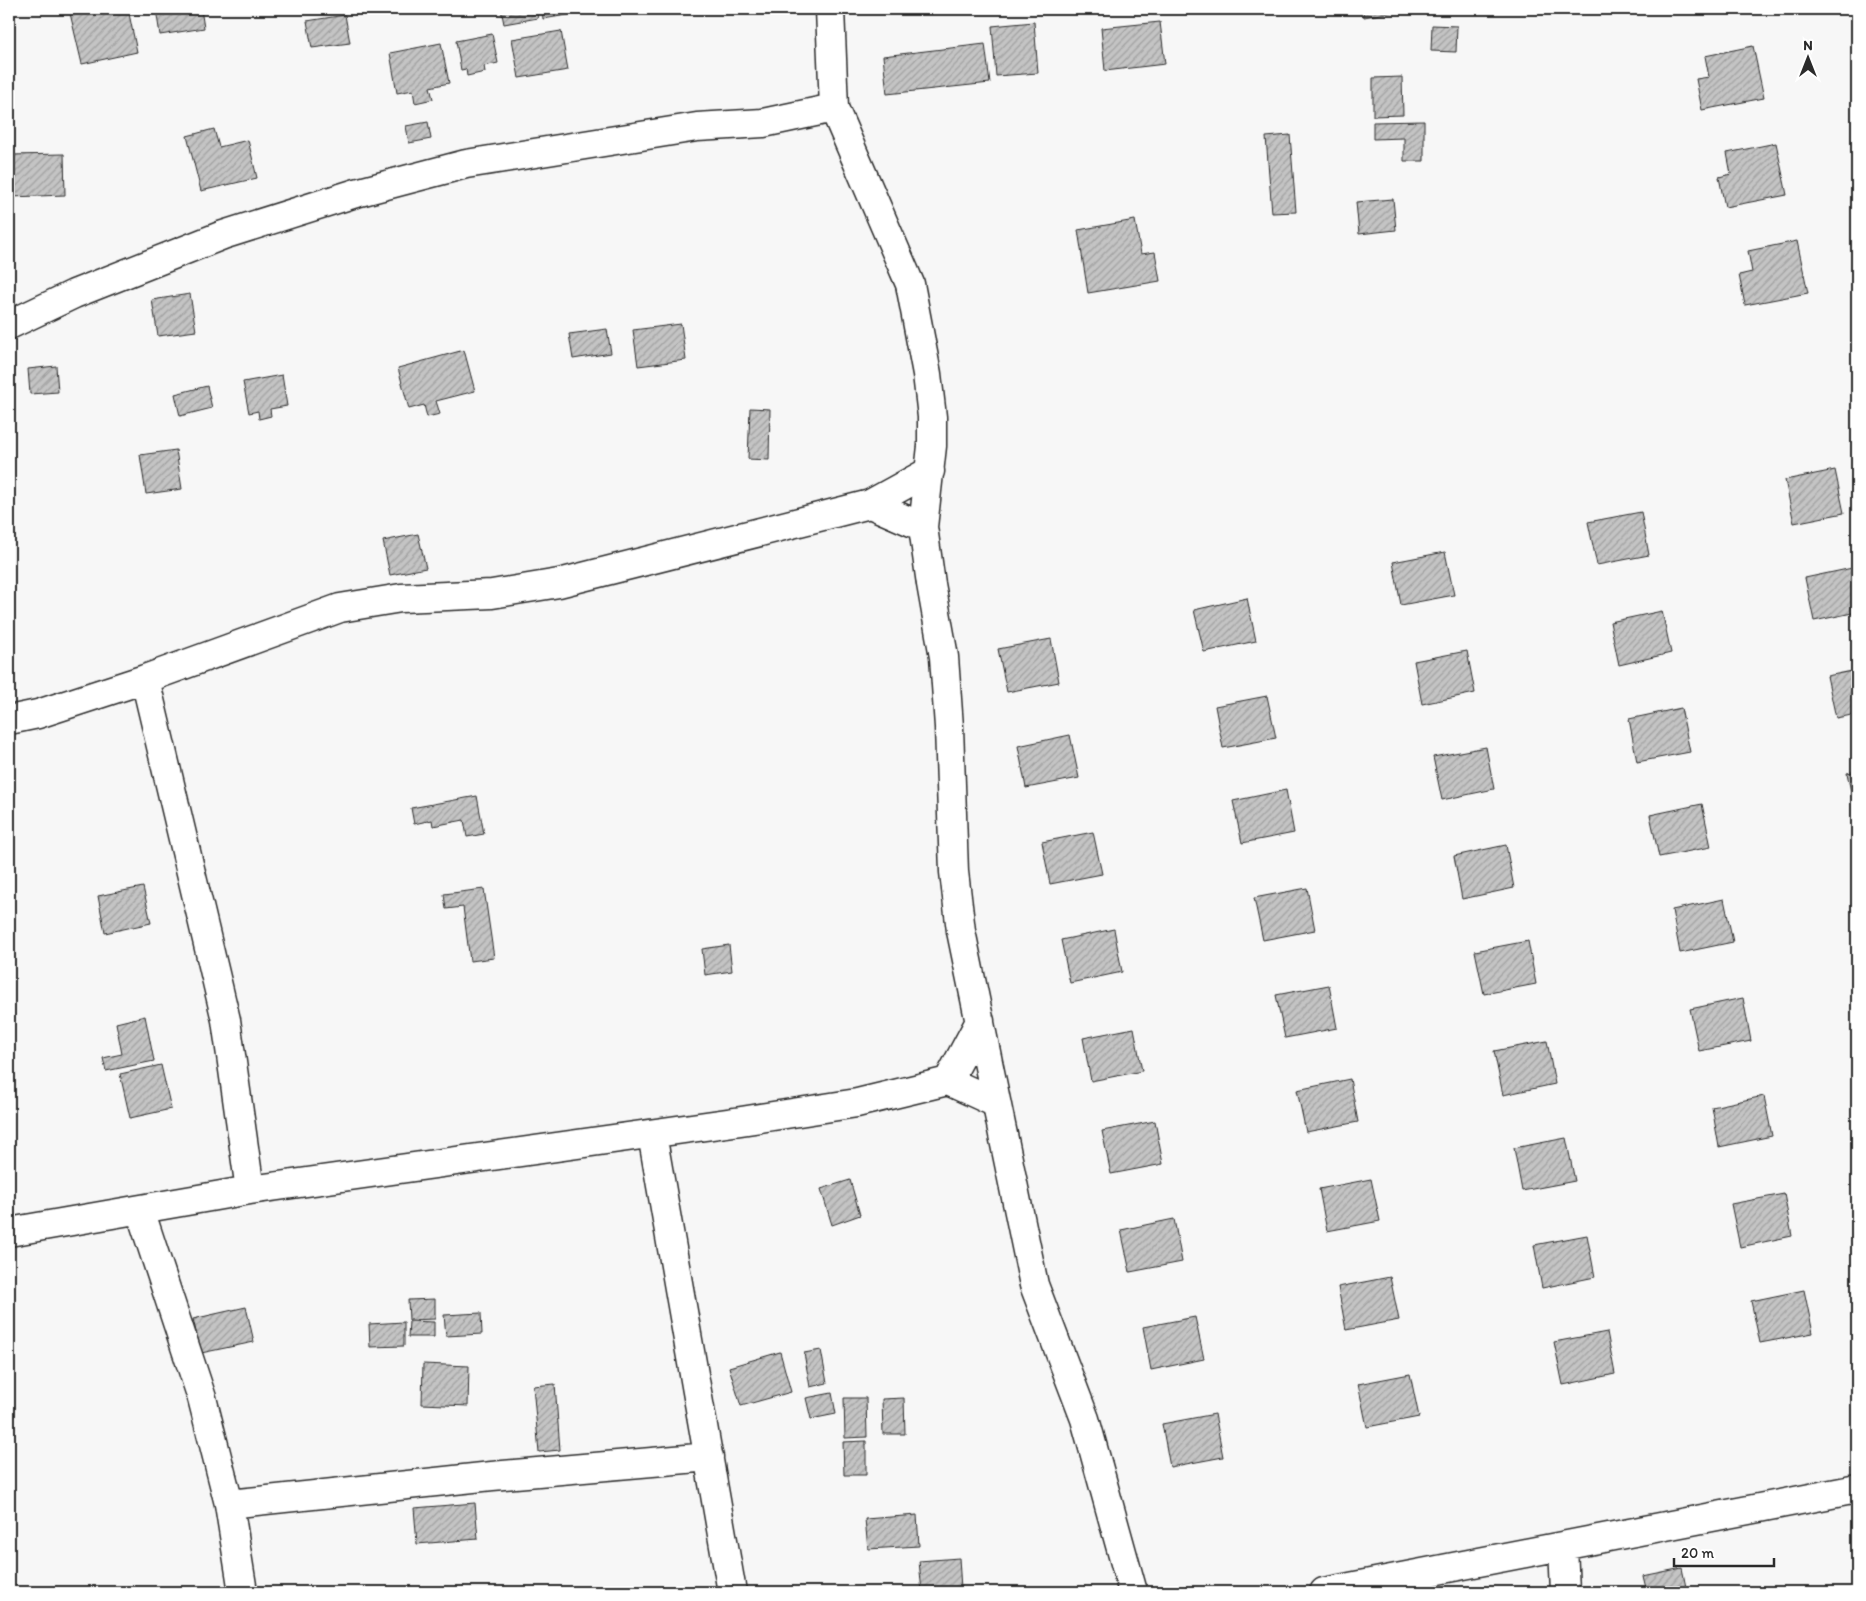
<svg xmlns="http://www.w3.org/2000/svg" width="1866" height="1601" viewBox="0 0 1866 1601" font-family="Itim,sans-serif">
<defs>
<pattern id="building-hatch" width="6" height="6" patternUnits="userSpaceOnUse" patternTransform="scale(1.25)"><rect width="6" height="6" fill="#c4c4c4"/><path d="M-1 1l2-2M0 6l6-6M5 7l2-2" fill="none" stroke="#9f9f9f"/></pattern>
</defs>
<rect width="100%" height="100%" fill="#f7f7f7"/>
<filter id="ink" filterUnits="userSpaceOnUse"><feTurbulence type="fractalNoise" baseFrequency=".02" numOctaves="2"/><feDisplacementMap in="SourceGraphic" scale="10" xChannelSelector="R" yChannelSelector="G"/><feConvolveMatrix kernelMatrix="1 2 1 2 8 2 1 2 1" color-interpolation-filters="sRGB"/></filter>
<g filter="url(#ink)">
<path fill="url(#building-hatch)" stroke="#2b2b2b" d="M 69,9 L 128,9 L 137,52 L 82,64 Z
M 156,9 L 201,9 L 204,28 L 160,35 Z
M 501,9 L 536,9 L 538,18 L 504,24 Z
M 542,9 L 578,9 L 579,13 L 543,19 Z
M 1362,9 L 1409,9 L 1364,17 Z
M 345,15 L 350,43 L 312,48 L 307,21 Z
M 1034,22 L 1038,73 L 996,76 L 992,26 Z
M 1160,22 L 1165,64 L 1105,71 L 1101,28 Z
M 1432,25 L 1457,26 L 1456,52 L 1431,51 Z
M 561,31 L 568,70 L 519,78 L 512,39 Z
M 492,34 L 498,63 L 484,66 L 485,72 L 467,76 L 466,69 L 461,70 L 456,41 Z
M 441,43 L 449,83 L 430,87 L 433,99 L 415,103 L 413,90 L 397,93 L 390,53 Z
M 985,44 L 990,83 L 887,94 L 883,56 Z
M 1753,46 L 1764,98 L 1702,110 L 1696,79 L 1709,77 L 1705,56 Z
M 1402,77 L 1403,115 L 1373,116 L 1373,78 Z
M 1424,121 L 1424,161 L 1404,161 L 1404,138 L 1373,139 L 1373,122 Z
M 428,122 L 431,139 L 409,143 L 406,126 Z
M 214,129 L 219,147 L 248,140 L 257,178 L 201,191 L 187,136 Z
M 1290,135 L 1296,212 L 1272,213 L 1266,137 Z
M 1776,143 L 1787,195 L 1725,207 L 1719,177 L 1731,174 L 1727,153 Z
M 64,154 L 65,195 L 11,197 L 10,155 Z
M 1393,199 L 1396,230 L 1359,234 L 1356,202 Z
M 1135,220 L 1141,254 L 1155,252 L 1160,281 L 1088,293 L 1078,230 Z
M 1797,241 L 1808,293 L 1745,305 L 1739,275 L 1752,272 L 1748,251 Z
M 190,294 L 196,331 L 158,336 L 152,300 Z
M 681,324 L 686,360 L 638,366 L 633,330 Z
M 607,329 L 611,353 L 573,359 L 569,334 Z
M 464,350 L 475,391 L 436,401 L 440,414 L 427,417 L 424,405 L 409,409 L 398,368 Z
M 56,366 L 58,392 L 30,394 L 28,369 Z
M 282,375 L 287,406 L 270,409 L 271,416 L 259,419 L 258,411 L 249,413 L 243,382 Z
M 207,386 L 212,408 L 180,416 L 175,394 Z
M 750,408 L 770,409 L 769,460 L 748,459 Z
M 176,450 L 182,489 L 146,494 L 140,455 Z
M 1835,470 L 1844,513 L 1794,523 L 1785,480 Z
M 1641,512 L 1649,555 L 1597,565 L 1588,522 Z
M 418,534 L 426,568 L 390,575 L 383,541 Z
M 1445,552 L 1454,595 L 1401,605 L 1393,562 Z
M 1857,567 L 1857,612 L 1814,621 L 1805,578 Z
M 1247,598 L 1256,641 L 1204,652 L 1194,610 Z
M 1662,611 L 1671,653 L 1619,665 L 1610,622 Z
M 1051,639 L 1059,682 L 1007,692 L 998,649 Z
M 1467,651 L 1475,693 L 1422,704 L 1414,661 Z
M 1857,670 L 1857,714 L 1836,718 L 1827,676 Z
M 1267,696 L 1276,738 L 1223,748 L 1215,706 Z
M 1681,708 L 1690,752 L 1637,762 L 1629,719 Z
M 1070,735 L 1079,778 L 1026,788 L 1018,746 Z
M 1486,747 L 1494,789 L 1442,800 L 1433,757 Z
M 1857,771 L 1857,815 L 1856,815 L 1847,773 Z
M 1286,790 L 1294,833 L 1242,843 L 1233,801 Z
M 477,796 L 484,834 L 467,837 L 464,820 L 433,826 L 432,820 L 414,824 L 411,808 Z
M 1702,804 L 1711,847 L 1659,857 L 1650,815 Z
M 1093,832 L 1102,874 L 1050,884 L 1042,842 Z
M 1506,845 L 1514,888 L 1462,899 L 1454,856 Z
M 143,887 L 151,923 L 105,933 L 98,896 Z
M 1307,888 L 1315,930 L 1263,940 L 1254,898 Z
M 484,889 L 494,958 L 470,961 L 463,907 L 446,909 L 444,894 Z
M 1724,899 L 1733,942 L 1680,953 L 1672,910 Z
M 1114,929 L 1122,972 L 1070,983 L 1061,940 Z
M 1528,941 L 1536,984 L 1484,994 L 1475,951 Z
M 729,945 L 732,971 L 705,975 L 702,949 Z
M 1329,985 L 1337,1028 L 1285,1038 L 1276,995 Z
M 1743,998 L 1751,1041 L 1699,1051 L 1690,1009 Z
M 145,1016 L 154,1061 L 106,1071 L 103,1058 L 122,1054 L 116,1023 Z
M 1134,1028 L 1142,1071 L 1091,1081 L 1083,1038 Z
M 1547,1041 L 1555,1084 L 1503,1095 L 1494,1051 Z
M 161,1065 L 171,1109 L 130,1118 L 120,1074 Z
M 1350,1079 L 1358,1122 L 1306,1132 L 1297,1090 Z
M 1764,1096 L 1772,1136 L 1719,1147 L 1712,1107 Z
M 1155,1121 L 1163,1164 L 1111,1174 L 1102,1131 Z
M 1566,1138 L 1575,1181 L 1522,1191 L 1514,1148 Z
M 1371,1179 L 1380,1221 L 1327,1231 L 1319,1189 Z
M 850,1180 L 860,1215 L 832,1225 L 821,1189 Z
M 1784,1194 L 1792,1236 L 1740,1247 L 1731,1204 Z
M 1174,1219 L 1182,1262 L 1130,1272 L 1121,1230 Z
M 1587,1235 L 1595,1277 L 1542,1288 L 1534,1245 Z
M 1390,1277 L 1399,1320 L 1346,1330 L 1338,1287 Z
M 1804,1290 L 1813,1333 L 1760,1343 L 1751,1301 Z
M 435,1299 L 435,1319 L 409,1320 L 408,1300 Z
M 246,1307 L 254,1342 L 201,1353 L 193,1319 Z
M 481,1313 L 482,1334 L 446,1336 L 444,1315 Z
M 1195,1317 L 1204,1359 L 1151,1370 L 1143,1327 Z
M 409,1321 L 434,1322 L 434,1337 L 408,1337 Z
M 404,1322 L 404,1346 L 370,1347 L 369,1324 Z
M 1607,1332 L 1615,1374 L 1563,1385 L 1554,1342 Z
M 821,1350 L 827,1383 L 810,1387 L 804,1353 Z
M 780,1352 L 791,1392 L 741,1406 L 729,1367 Z
M 423,1364 L 469,1366 L 468,1406 L 422,1404 Z
M 1410,1374 L 1419,1417 L 1367,1427 L 1358,1384 Z
M 555,1384 L 560,1450 L 539,1452 L 533,1386 Z
M 832,1393 L 836,1414 L 811,1419 L 806,1398 Z
M 844,1398 L 866,1398 L 867,1437 L 845,1438 Z
M 904,1398 L 905,1434 L 883,1434 L 882,1399 Z
M 1215,1414 L 1223,1457 L 1170,1467 L 1162,1424 Z
M 866,1441 L 866,1475 L 844,1475 L 843,1442 Z
M 475,1503 L 478,1539 L 417,1544 L 414,1508 Z
M 917,1515 L 919,1546 L 868,1549 L 865,1519 Z
M 959,1558 L 961,1589 L 922,1592 L 919,1561 Z
M 1682,1568 L 1687,1592 L 1647,1592 L 1643,1576 Z"/>
<g fill="none" stroke-linecap="round" stroke-linejoin="round">
<g stroke="#2b2b2b" stroke-width="31">
<path id="minor" d="M 830,9 L 834,108 L 910,284 L 927,374 L 932,417 L 932,446 L 923,527 L 931,584 L 944,657 L 949,727 L 954,872 L 961,931 L 1034,1285 L 1085,1419 L 1133,1592
M 9,325 L 74,294 L 223,235 L 356,193 L 466,164 L 697,127 L 763,123 L 834,108
M 870,504 L 923,527
M 145,679 L 226,1020 L 250,1190
M 9,720 L 38,714 L 145,679 L 340,608 L 401,598 L 492,594 L 559,583 L 870,504 L 930,471
M 948,1081 L 980,1021
M 652,1134 L 732,1592
M 140,1210 L 202,1398 L 229,1504 L 243,1592
M 9,1232 L 250,1190 L 741,1121 L 857,1103 L 948,1081 L 996,1103
M 229,1504 L 492,1476 L 709,1457
M 1563,1546 L 1565,1592
M 1324,1592 L 1857,1489"/>
</g>
<use href="#minor" stroke="#fff" stroke-width="28"/>
</g>
</g>
<rect width="1866" height="1601" fill="none" stroke="#fff" stroke-width="30"/>
<rect x="15" y="15" width="1836" height="1571" fill="none" stroke="#2b2b2b" stroke-width="2" filter="url(#ink)"/>
<g transform="translate(1808 58)" stroke="#ffffff" stroke-width="4" paint-order="stroke">
<path d="M0-4L9 19L0 12L-9 19Z" fill="#2b2b2b"/>
<text y="-8" font-size="14" font-weight="bold" text-anchor="middle" fill="#2b2b2b">N</text>
</g>
<path d="M1674 1558v8h100v-8" fill="none" stroke="#2b2b2b" stroke-width="2.5"/>
<text x="1681" y="1558" font-size="15" fill="#2b2b2b" stroke="#ffffff" stroke-width="4" paint-order="stroke">20 m</text>
</svg>
